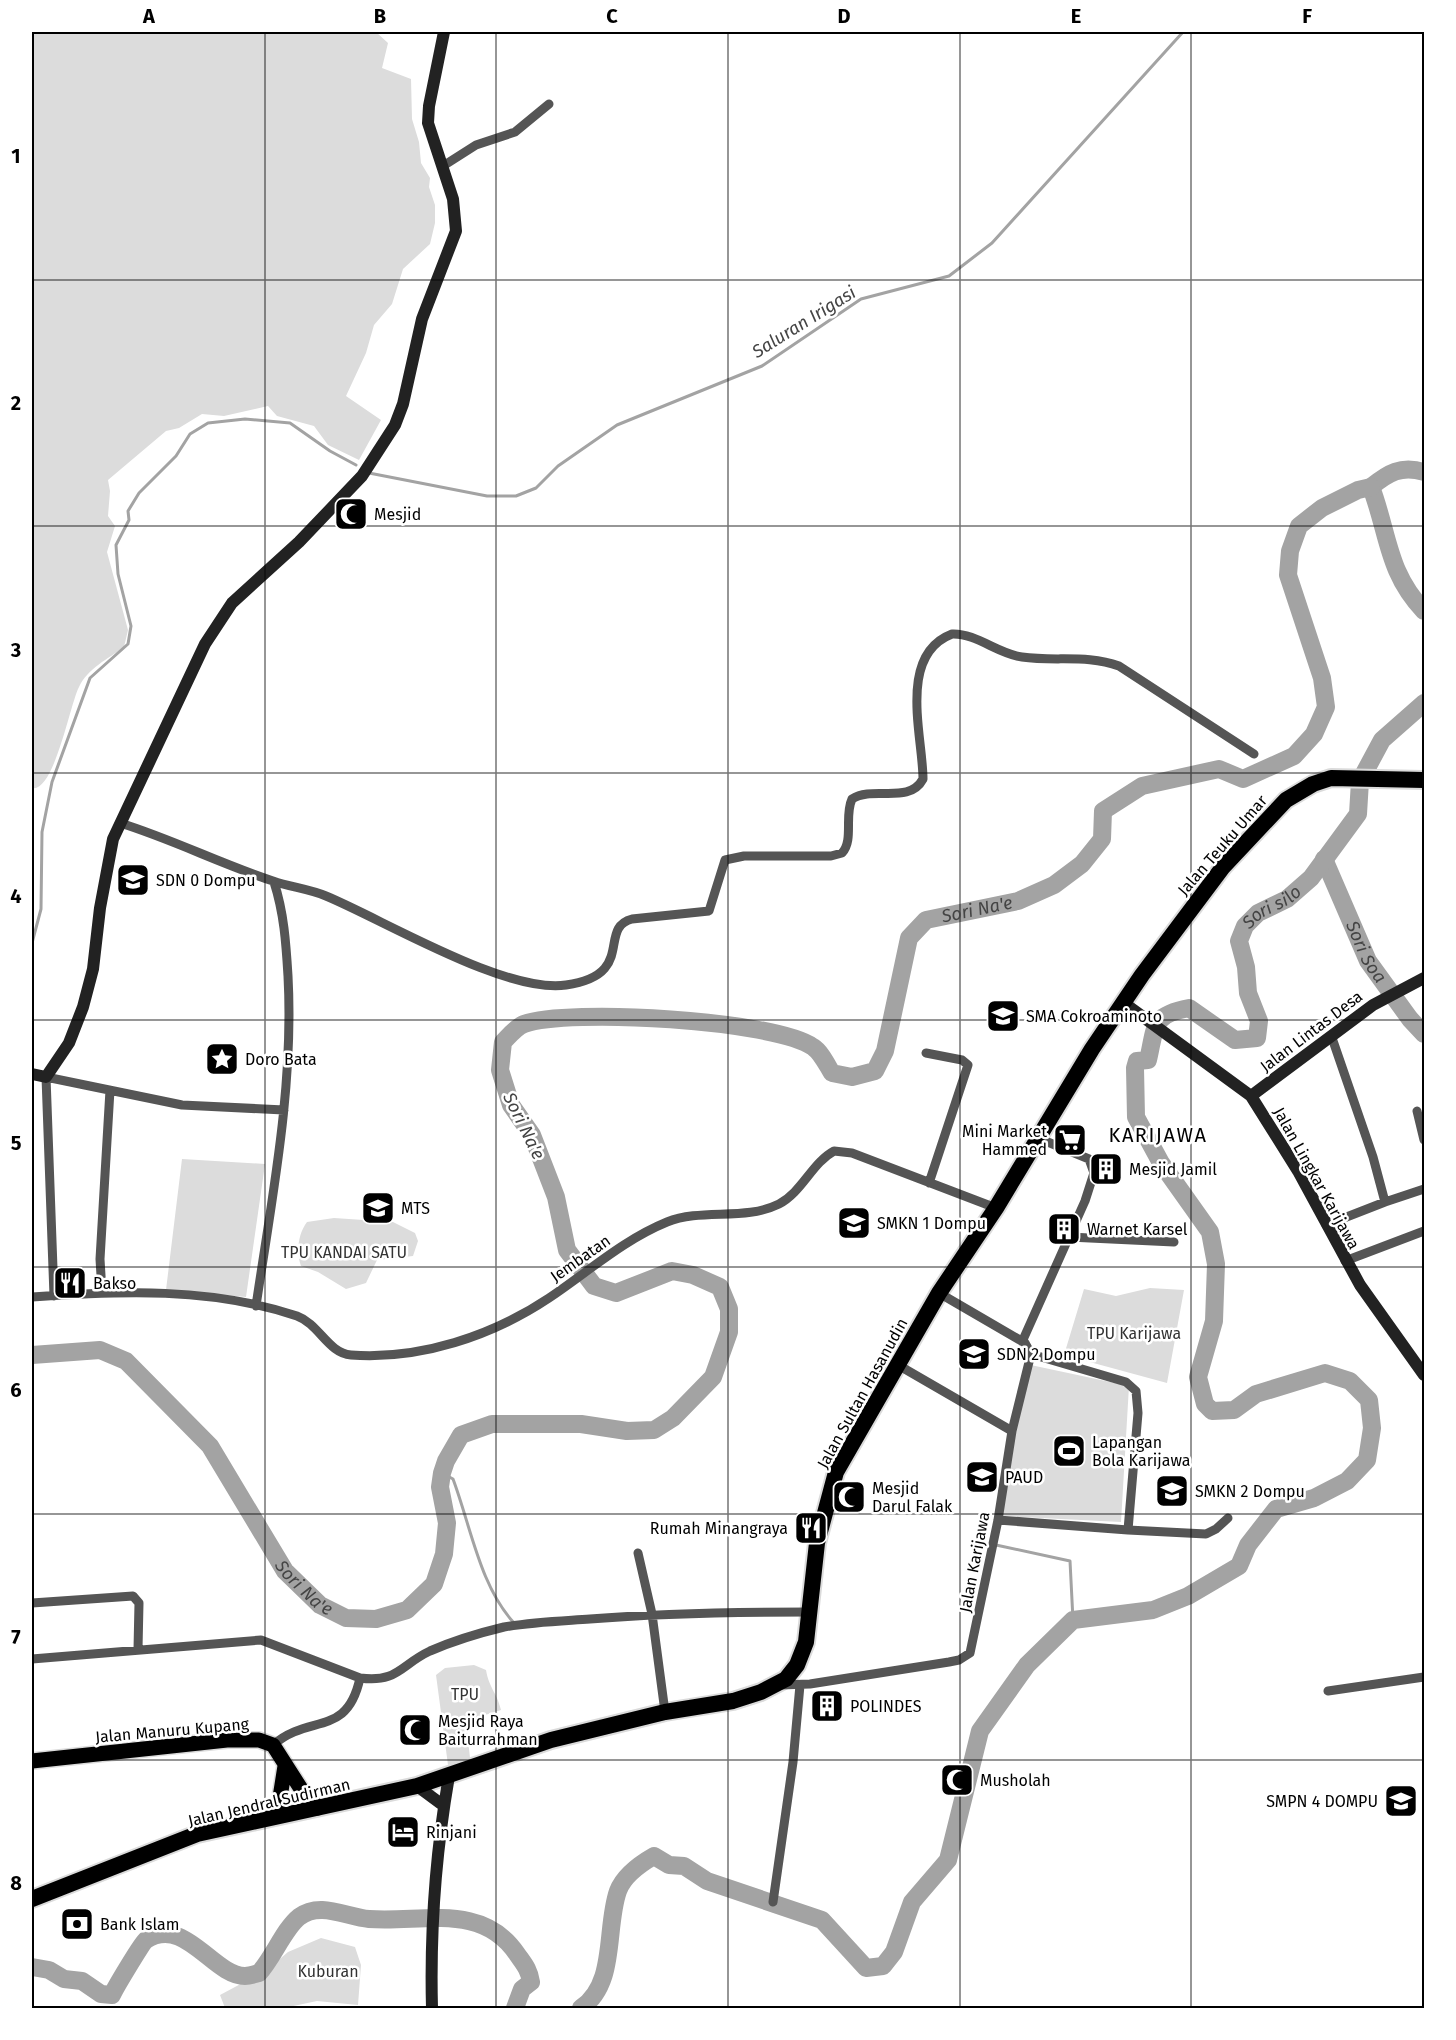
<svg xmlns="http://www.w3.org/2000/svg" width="1456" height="2040" viewBox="0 0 1456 2040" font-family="'Fira Sans',sans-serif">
<rect width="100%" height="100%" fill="#fff"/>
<path fill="#dcdcdc" d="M 32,32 L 376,32 L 388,43 L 382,68 L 411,79 L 412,119 L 419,142 L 421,163 L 430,178 L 429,187 L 435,205 L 435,223 L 430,244 L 403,269 L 392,304 L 374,325 L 366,353 L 346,396 L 381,420 L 359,460 L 328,445 L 314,426 L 277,416 L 268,406 L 224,416 L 202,414 L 179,428 L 166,431 L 108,480 L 110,491 L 108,516 L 115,526 L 107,552 L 128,630 L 124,647 C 108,659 88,668 79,687 C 70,704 54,793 32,788 Z
M 182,1159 L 265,1164 L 246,1297 L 166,1290 Z
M 334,1218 L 393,1222 L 415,1233 L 418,1241 L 413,1256 L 377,1260 L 366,1283 L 346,1289 L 318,1272 L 301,1266 C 296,1252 298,1234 307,1222 Z
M 1150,1288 L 1184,1290 L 1167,1383 L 1064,1355 L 1084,1289 L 1116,1296 Z
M 1026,1364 L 1129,1386 L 1121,1522 L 1001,1516 Z
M 474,1665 L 486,1670 C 489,1688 497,1693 501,1710 L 466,1721 L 470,1758 L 448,1765 L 436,1675 L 445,1668 Z
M 321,1938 L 355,1947 L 361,1965 L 358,2005 L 317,2001 L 284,2008 L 225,2008 L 220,1995 L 267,1970 L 288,1952 Z"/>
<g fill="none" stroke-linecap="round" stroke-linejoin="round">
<path stroke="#a3a3a3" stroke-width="3" d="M 369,473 L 487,496 L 516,496 L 536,488 L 558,466 L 617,425 L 762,366 L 861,299 L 949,276 L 992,243 L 1183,32
M 32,943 L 41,909 L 42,832 L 52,782 L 90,678 L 128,644 L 131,626 L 118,574 L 116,545 L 129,520 L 128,511 L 139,493 L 176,456 L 190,434 L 208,423 L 245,419 L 290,423 L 330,451 L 356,465
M 442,1473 L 453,1479 C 471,1527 480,1587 515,1624
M 996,1545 L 1070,1561 L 1073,1620"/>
<g stroke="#a3a3a3" stroke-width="18">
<path d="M 1424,472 C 1401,465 1388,473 1371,487 C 1389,535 1387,572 1424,611"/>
<path id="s1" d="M 1324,859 L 1368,961 L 1410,1019 L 1424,1034"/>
<path id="s2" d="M 32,1355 L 100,1350 L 126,1361 L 210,1446 L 285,1571 L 320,1605 L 346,1618 L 376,1619 L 407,1610 L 434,1584 L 444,1554 L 447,1523 L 440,1487 L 442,1473 L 446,1461 L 461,1435 L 492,1424 L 581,1424 L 627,1431 L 654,1430 L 673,1418 L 713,1377 L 729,1332 L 729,1309 L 720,1287 L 693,1275 L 672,1271 L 616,1293 L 594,1286 L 567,1250 L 556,1197 L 532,1135 L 511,1105 L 500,1070 L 503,1042 C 509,1036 516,1027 524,1024 C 568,1008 775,1020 813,1047 C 821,1052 827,1065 832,1073 L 852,1077 L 875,1071 L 885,1051 L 909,938 L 926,920 L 1018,901 L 1054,885 L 1082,864 L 1102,839 L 1103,811 L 1142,786 L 1219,769 L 1243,779 L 1294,756 L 1314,734 L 1326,707 L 1322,678 L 1288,575 L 1290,551 L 1299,526 L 1322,508 L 1358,490 L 1371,487"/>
<path d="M 32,1967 L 49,1970 L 64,1979 L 82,1981 L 101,1994 L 112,1995 C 115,1988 142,1943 146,1940 C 185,1915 213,1976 245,1976 C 250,1976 255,1974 259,1973 C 273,1958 284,1929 299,1917 C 320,1901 346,1917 369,1919 C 423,1923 482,1902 517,1954 C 524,1964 529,1969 531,1982 L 522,1989 L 515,2008"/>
<path id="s3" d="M 581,2008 C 617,1984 605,1928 618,1891 C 624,1875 640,1864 654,1856 L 669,1865 L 684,1866 L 707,1881 L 822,1920 L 866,1968 L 883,1966 L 894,1952 L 912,1902 L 948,1860 L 980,1731 L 1027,1665 L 1073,1620 L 1153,1610 L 1188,1596 L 1239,1566 L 1248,1545 L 1276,1509 L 1314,1498 L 1347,1481 L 1367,1460 L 1372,1428 L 1369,1400 L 1350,1381 L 1325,1373 L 1256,1394 L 1234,1410 L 1212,1411 L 1205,1404 L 1198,1377 L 1214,1321 L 1216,1264 L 1210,1232 L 1161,1163 L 1136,1117 L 1135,1068 L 1137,1061 L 1148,1060 C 1156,1026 1151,1015 1189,1008 L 1235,1040 L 1257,1038 L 1259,1021 L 1248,993 L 1246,967 L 1239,941 L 1245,926 L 1258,913 L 1287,899 L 1311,878 L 1358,814 L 1360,781 L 1382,740 L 1424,703"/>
</g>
<g stroke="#dbdbdb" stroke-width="18">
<path id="primary" d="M 32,1761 L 227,1740 L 259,1740 L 273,1745 L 303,1792 L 318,1808
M 277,1816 L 285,1766"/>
</g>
<g stroke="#dbdbdb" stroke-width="20">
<path id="highway" d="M 32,1899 L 197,1834 L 417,1786 L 551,1740 L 665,1712 L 733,1701 L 761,1692 L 786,1679 L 797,1665 L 806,1642 L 817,1543 L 836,1472 L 939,1293 L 996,1208 L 1092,1049 L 1142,975 L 1223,867 L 1286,800 L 1313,784 L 1331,778 L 1424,780"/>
</g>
<path stroke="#555" stroke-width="9" d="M 443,166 L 476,145 L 515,132 L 549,104
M 120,823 C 172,839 221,864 273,881 C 290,887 309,889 326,896 C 384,920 506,994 566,985 C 637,975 597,928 632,919 L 709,911 L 725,860 L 744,856 L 831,856 L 842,853 C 854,840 844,816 852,799 C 873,785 909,805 923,779 C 923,737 897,655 952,634 C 976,633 998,654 1022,657 C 1055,662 1087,654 1119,666 L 1254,754
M 926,1053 L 962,1060 L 968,1065 L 929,1183
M 1417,1111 L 1424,1140
M 1385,1202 L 1424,1189
M 1326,1225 L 1385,1202 L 1373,1157 L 1331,1035
M 1069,1237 L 1174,1242
M 1345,1261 L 1424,1231
M 102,1292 L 100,1259 L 110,1090
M 54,1296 L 46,1077 L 182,1105 L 284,1110
M 32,1297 C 120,1291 211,1287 297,1316 C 319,1324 328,1353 351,1355 C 420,1360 492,1336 549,1298 C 588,1272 623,1240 667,1222 C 702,1208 745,1221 779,1204 C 802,1192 812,1163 834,1151 L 852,1153 L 996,1208
M 256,1306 C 272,1197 294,1087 288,976 C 286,943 284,913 274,882
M 1022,1342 L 1085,1201 L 1094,1173 L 1089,1159 L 1038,1138
M 898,1365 L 1012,1431
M 998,1520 L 1128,1530 L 1138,1413 L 1136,1391 L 1126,1382 L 1031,1354
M 1128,1530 L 1206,1534 L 1216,1529 L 1228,1518
M 638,1553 L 652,1614 L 665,1712
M 32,1603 L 133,1596 L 139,1603 L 138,1649
M 32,1659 L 261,1640 L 360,1678 C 398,1683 400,1665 430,1651 C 453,1641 479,1633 504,1627 C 532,1622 562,1621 590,1619 C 664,1613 737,1612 810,1612
M 779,1685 L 810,1684 L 949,1662 L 959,1660 L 970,1653 L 998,1520 L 1012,1431 L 1031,1354 L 1025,1343 L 939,1293
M 1328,1691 L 1424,1677
M 273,1745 C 310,1713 347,1738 360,1678
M 773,1902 L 793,1762 L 800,1685"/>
<path stroke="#222" stroke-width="12" d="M 1124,1003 L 1251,1096 L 1298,1171 L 1360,1285 L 1424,1375
M 32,1074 L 46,1077 L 69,1043 L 83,1007 L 93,969 L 100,908 L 113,839 L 205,644 L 232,603 L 299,542 L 362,476 L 395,425 L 403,404 L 422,319 L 456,231 L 453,199 L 428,123 L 429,106 L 444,32
M 1251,1096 L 1373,1005 L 1424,978
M 417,1786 L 444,1806
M 432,2008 C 430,1932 436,1851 449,1776"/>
<use href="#primary" stroke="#000" stroke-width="15"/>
<use href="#highway" stroke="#000" stroke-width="16"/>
</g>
<path fill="none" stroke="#000" stroke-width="1.5" stroke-opacity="0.55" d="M 265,32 L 265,2008M 496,32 L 496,2008M 728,32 L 728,2008M 960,32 L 960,2008M 1191,32 L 1191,2008M 32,280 L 1424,280M 32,526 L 1424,526M 32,773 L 1424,773M 32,1020 L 1424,1020M 32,1267 L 1424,1267M 32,1514 L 1424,1514M 32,1760 L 1424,1760"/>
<defs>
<g id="mosque-square" transform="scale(1.725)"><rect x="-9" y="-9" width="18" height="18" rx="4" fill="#000" stroke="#fff"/><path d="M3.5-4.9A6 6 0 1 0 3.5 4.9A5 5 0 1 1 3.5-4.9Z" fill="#fff"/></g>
<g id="school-square" transform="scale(1.725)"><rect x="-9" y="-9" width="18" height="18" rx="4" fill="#000" stroke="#fff"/><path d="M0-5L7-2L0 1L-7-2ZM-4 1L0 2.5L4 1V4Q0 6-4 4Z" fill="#fff"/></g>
<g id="sight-square" transform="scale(1.725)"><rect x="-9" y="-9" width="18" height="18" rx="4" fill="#000" stroke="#fff"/><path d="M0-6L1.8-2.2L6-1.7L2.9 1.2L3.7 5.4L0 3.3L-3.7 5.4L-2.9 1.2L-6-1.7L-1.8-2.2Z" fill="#fff"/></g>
<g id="supermarket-square" transform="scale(1.725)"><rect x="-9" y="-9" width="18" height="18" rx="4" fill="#000" stroke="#fff"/><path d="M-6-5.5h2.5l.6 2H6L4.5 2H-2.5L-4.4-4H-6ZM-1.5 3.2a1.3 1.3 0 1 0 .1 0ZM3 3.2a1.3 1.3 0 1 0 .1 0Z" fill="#fff"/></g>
<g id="building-square" transform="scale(1.725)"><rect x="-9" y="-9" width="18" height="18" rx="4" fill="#000" stroke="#fff"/><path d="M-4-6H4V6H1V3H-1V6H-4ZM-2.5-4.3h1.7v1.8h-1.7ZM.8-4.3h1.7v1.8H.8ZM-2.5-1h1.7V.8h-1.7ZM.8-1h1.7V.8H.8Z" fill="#fff"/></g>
<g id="restaurant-square" transform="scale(1.725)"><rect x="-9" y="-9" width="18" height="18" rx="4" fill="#000" stroke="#fff"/><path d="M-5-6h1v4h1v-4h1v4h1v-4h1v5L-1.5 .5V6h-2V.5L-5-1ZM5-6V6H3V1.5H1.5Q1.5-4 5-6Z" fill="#fff"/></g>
<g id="stadium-square" transform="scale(1.725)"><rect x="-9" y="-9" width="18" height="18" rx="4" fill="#000" stroke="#fff"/><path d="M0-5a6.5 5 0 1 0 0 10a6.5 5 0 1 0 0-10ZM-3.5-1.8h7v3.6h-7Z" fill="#fff"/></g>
<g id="hotel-square" transform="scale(1.725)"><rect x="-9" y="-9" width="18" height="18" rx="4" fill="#000" stroke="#fff"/><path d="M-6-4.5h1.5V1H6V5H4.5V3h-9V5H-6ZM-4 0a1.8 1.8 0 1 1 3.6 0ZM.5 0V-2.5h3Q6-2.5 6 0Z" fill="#fff"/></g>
<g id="bank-square" transform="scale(1.725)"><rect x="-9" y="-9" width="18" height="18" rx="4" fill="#000" stroke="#fff"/><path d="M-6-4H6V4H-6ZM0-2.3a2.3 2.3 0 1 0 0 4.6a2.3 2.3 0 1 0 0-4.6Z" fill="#fff"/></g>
</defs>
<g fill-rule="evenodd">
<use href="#mosque-square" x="351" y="514"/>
<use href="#school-square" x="133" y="880"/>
<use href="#school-square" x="1003" y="1016"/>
<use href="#sight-square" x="222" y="1059"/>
<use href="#supermarket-square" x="1070" y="1140"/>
<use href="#building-square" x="1106" y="1169"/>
<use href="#school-square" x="378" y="1208"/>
<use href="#school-square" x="854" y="1223"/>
<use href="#building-square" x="1064" y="1229"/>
<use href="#restaurant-square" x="70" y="1283"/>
<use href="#school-square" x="974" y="1354"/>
<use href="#stadium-square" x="1069" y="1451"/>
<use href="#school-square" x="982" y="1477"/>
<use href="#school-square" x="1172" y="1491"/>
<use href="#mosque-square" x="849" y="1497"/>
<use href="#restaurant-square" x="811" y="1528"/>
<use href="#building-square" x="827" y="1706"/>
<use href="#mosque-square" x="415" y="1730"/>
<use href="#mosque-square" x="957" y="1780"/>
<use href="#school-square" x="1401" y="1801"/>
<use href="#hotel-square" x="403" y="1832"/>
<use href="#bank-square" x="77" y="1924"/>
</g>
<g text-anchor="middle" stroke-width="5" stroke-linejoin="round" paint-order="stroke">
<g font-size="16" fill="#000" stroke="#fff" text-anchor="start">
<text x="374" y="520">Mesjid</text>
<text x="156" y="886">SDN 0 Dompu</text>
<text x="1026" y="1022">SMA Cokroaminoto</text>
<text x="245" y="1065">Doro Bata</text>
<text x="1047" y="1137" text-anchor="end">Mini Market<tspan x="1047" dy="18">Hammed</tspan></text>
<text x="1129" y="1175">Mesjid Jamil</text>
<text x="401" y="1214">MTS</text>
<text x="877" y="1229">SMKN 1 Dompu</text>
<text x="1087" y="1235">Warnet Karsel</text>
<text x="93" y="1289">Bakso</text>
<text x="997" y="1360">SDN 2 Dompu</text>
<text x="1092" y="1448">Lapangan<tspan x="1092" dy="18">Bola Karijawa</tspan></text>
<text x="1005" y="1483">PAUD</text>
<text x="872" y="1494">Mesjid<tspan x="872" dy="18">Darul Falak</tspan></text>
<text x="1195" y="1497">SMKN 2 Dompu</text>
<text x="788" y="1534" text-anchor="end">Rumah Minangraya</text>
<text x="850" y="1712">POLINDES</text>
<text x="438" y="1727">Mesjid Raya<tspan x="438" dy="18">Baiturrahman</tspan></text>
<text x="980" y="1786">Musholah</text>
<text x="1378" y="1807" text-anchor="end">SMPN 4 DOMPU</text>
<text x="426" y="1838">Rinjani</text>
<text x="100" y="1930">Bank Islam</text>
</g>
<g font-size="16" fill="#000" stroke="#fff">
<text transform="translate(1222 845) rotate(-49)" y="6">Jalan Teuku Umar</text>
<text transform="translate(1311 1031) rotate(-37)" y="6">Jalan Lintas Desa</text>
<text transform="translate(1317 1178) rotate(61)" y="6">Jalan Lingkar Karijawa</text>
<text transform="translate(580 1258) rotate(-35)" y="6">Jembatan</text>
<text transform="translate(862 1393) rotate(-61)" y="6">Jalan Sultan Hasanudin</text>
<text transform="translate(974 1562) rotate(-79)" y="6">Jalan Karijawa</text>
<text transform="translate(172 1730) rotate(-5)" y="6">Jalan Manuru Kupang</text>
<text transform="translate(269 1802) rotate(-13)" y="6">Jalan Jendral Sudirman</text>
</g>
<g font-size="16" fill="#333" stroke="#fff">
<text x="344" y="1258">TPU KANDAI SATU</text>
<text x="1134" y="1339">TPU Karijawa</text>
<text x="465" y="1700">TPU</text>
<text x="328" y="1977">Kuburan</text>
</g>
<g font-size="18" font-style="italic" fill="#444" stroke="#fff">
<text transform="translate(804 322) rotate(-32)" y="6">Saluran Irigasi</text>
<text dy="6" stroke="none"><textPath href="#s3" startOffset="2124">Sori silo</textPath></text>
<text dy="6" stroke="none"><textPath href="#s2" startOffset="2079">Sori Na'e</textPath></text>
<text dy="6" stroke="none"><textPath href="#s1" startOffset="102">Sori Soa</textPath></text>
<text transform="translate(524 1126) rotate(64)" y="6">Sori Na'e</text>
<text dy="6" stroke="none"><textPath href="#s2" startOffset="387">Sori Na'e</textPath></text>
</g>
<g font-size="20" letter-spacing="1.5" fill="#000" stroke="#fff">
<text x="1158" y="1142">KARIJAWA</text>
</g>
</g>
<rect width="1456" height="2040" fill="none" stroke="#ffffff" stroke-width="66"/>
<rect x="33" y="33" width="1390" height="1974" fill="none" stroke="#000" stroke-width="2"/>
<g font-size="20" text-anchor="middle" font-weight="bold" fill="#000">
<text x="149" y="23">A</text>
<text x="380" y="23">B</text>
<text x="612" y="23">C</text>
<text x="844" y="23">D</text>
<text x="1076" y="23">E</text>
<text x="1307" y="23">F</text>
<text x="16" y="163">1</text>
<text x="16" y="410">2</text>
<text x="16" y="657">3</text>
<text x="16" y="903">4</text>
<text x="16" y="1150">5</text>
<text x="16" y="1397">6</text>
<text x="16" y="1644">7</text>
<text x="16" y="1890">8</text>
</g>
</svg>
